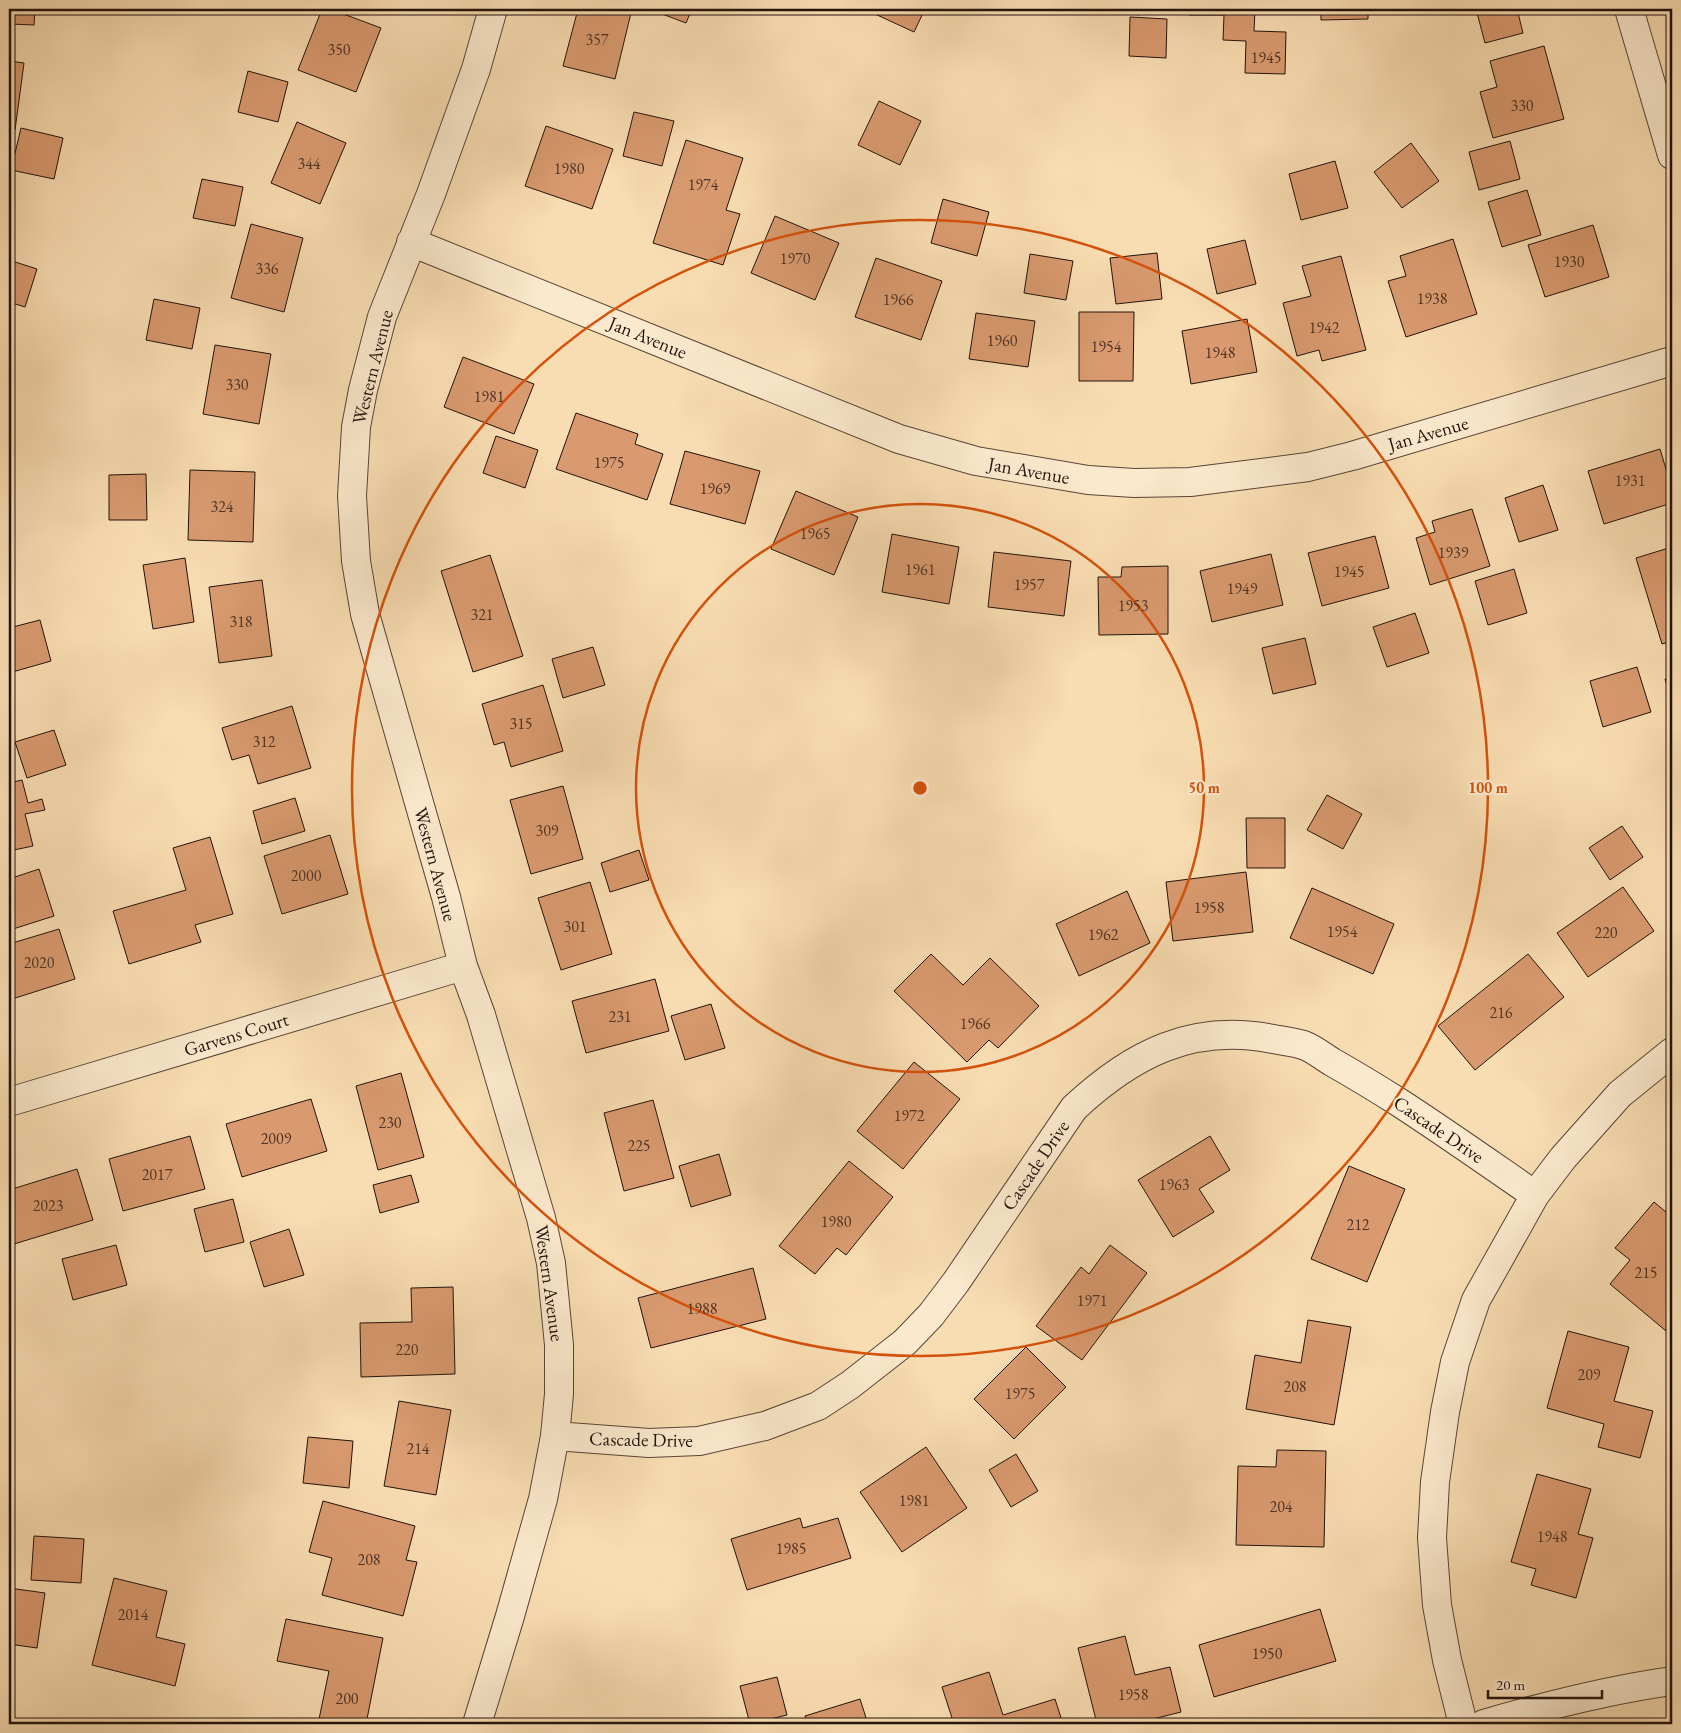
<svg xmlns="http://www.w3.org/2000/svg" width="1681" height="1733" viewBox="0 0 1681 1733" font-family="'EB Garamond',serif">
<rect width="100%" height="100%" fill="#f9ddb2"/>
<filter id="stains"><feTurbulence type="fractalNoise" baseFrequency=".004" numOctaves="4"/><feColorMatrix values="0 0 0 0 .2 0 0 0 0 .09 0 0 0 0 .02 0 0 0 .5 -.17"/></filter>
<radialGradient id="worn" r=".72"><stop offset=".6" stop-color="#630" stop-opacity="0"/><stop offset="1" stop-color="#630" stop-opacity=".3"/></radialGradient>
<path fill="#d99a6f" stroke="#22120c" d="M 9,9 L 35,9 L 34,25 L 9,24 Z
M 322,9 L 330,9 L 381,28 L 356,92 L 298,70 Z
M 578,9 L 615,9 L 631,13 L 615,79 L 563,66 Z
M 649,9 L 692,9 L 686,23 Z
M 878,9 L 925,9 L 914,32 L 875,14 Z
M 1110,9 L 1140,9 L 1139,15 Z
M 1190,9 L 1255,9 L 1254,31 L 1286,32 L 1285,74 L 1245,73 L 1246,41 L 1223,40 L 1224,15 L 1189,15 Z
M 1321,9 L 1368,9 L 1368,19 L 1321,20 Z
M 1476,9 L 1517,9 L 1523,33 L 1485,43 Z
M 1130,17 L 1167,19 L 1166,58 L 1129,56 Z
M 1544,46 L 1564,119 L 1493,138 L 1480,92 L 1497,87 L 1490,61 Z
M 9,61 L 24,63 L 15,130 L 9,129 Z
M 248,71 L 288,82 L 278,122 L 238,112 Z
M 879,101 L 921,121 L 900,165 L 858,145 Z
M 634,112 L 674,121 L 662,166 L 623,156 Z
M 297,122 L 346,143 L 320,204 L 271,183 Z
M 546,126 L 613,149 L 592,209 L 525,186 Z
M 21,128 L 63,138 L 54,179 L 11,170 Z
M 686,140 L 743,158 L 726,210 L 740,214 L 723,265 L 653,243 Z
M 1510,141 L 1520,179 L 1479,190 L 1469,152 Z
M 1411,143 L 1439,181 L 1402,208 L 1374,172 Z
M 1335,161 L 1348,208 L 1301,220 L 1289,174 Z
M 202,179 L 243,187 L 235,226 L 193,218 Z
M 1527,190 L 1541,235 L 1502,247 L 1488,202 Z
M 943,199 L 989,212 L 977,256 L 931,243 Z
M 775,216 L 839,243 L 815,300 L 751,273 Z
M 251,224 L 303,238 L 284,312 L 231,298 Z
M 1593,225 L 1609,277 L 1545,297 L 1528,245 Z
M 1453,239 L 1477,314 L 1406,337 L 1388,281 L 1406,276 L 1400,256 Z
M 1245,240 L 1256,284 L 1217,294 L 1207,249 Z
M 1157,253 L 1162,299 L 1116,304 L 1110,258 Z
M 1030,254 L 1073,261 L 1066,300 L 1024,293 Z
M 1341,256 L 1366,350 L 1322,361 L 1319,350 L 1297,356 L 1283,303 L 1311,296 L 1302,266 Z
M 876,258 L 942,281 L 921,340 L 855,317 Z
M 9,260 L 37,269 L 25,307 L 9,302 Z
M 154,299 L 200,308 L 192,349 L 146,340 Z
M 1079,312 L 1134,312 L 1133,381 L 1079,381 Z
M 976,313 L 1035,321 L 1028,367 L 969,359 Z
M 1247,319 L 1257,372 L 1191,384 L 1182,331 Z
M 215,345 L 271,354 L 259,424 L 203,414 Z
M 463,357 L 534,384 L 514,434 L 444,407 Z
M 576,413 L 638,434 L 635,444 L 663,454 L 647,500 L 556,469 Z
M 496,436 L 538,450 L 525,488 L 483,473 Z
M 1660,449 L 1672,489 L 1672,503 L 1604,524 L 1588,471 Z
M 685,451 L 760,471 L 745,524 L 670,504 Z
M 190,470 L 255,472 L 253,542 L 188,540 Z
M 146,474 L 147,520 L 109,520 L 109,475 Z
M 1543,485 L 1558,530 L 1519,542 L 1505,498 Z
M 796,491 L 858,517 L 834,575 L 771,549 Z
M 1472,509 L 1490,566 L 1430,585 L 1416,538 L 1435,532 L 1432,521 Z
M 892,534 L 959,547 L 949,604 L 882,592 Z
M 1375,536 L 1389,588 L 1322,606 L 1308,553 Z
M 1672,547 L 1672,641 L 1662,644 L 1636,558 Z
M 994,552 L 1071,561 L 1064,616 L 988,607 Z
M 1271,554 L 1283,605 L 1212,622 L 1200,571 Z
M 490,555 L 523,656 L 473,672 L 441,571 Z
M 185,558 L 194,622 L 153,629 L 143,565 Z
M 1168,566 L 1168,634 L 1099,635 L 1098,577 L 1121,577 L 1122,567 Z
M 1514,569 L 1527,613 L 1488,625 L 1475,581 Z
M 262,580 L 272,656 L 219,663 L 209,587 Z
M 1415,613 L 1429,653 L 1387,667 L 1373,627 Z
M 40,620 L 51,661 L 9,673 L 9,628 Z
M 1305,638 L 1316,684 L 1273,694 L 1262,648 Z
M 593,647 L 605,685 L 563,698 L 552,659 Z
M 1637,667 L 1651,712 L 1603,727 L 1590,681 Z
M 1672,677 L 1672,701 L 1665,679 Z
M 543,685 L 563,751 L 511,767 L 504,742 L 494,745 L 482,704 Z
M 292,706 L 311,768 L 258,784 L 249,755 L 232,760 L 222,728 Z
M 54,730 L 66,765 L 27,778 L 15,742 Z
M 22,780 L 28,803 L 42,799 L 45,810 L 25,814 L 33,846 L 9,851 L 9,783 Z
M 563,786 L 583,859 L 531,874 L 510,800 Z
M 1327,795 L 1362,814 L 1343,849 L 1307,830 Z
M 295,798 L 305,831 L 262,844 L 253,811 Z
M 1246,818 L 1285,818 L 1285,868 L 1247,868 Z
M 1622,826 L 1643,857 L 1610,880 L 1589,848 Z
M 330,835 L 348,894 L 282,914 L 264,856 Z
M 210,837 L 233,914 L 195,925 L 201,942 L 129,964 L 113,911 L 186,890 L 173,848 Z
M 639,850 L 649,880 L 610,892 L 601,863 Z
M 39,869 L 54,916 L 13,929 L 9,913 L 9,879 Z
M 1246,872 L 1253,932 L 1173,941 L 1166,882 Z
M 590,882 L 612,954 L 561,970 L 538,898 Z
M 1623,887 L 1654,931 L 1588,977 L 1557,933 Z
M 1312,888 L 1394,924 L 1373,974 L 1290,938 Z
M 1127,891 L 1150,943 L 1079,976 L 1056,924 Z
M 59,929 L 75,979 L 9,1000 L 9,944 Z
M 931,954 L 963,985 L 990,958 L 1039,1006 L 998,1048 L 989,1040 L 967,1062 L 894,991 Z
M 1528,954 L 1564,997 L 1475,1070 L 1438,1026 Z
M 655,979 L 669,1031 L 586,1053 L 572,1001 Z
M 711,1004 L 725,1048 L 685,1060 L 671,1016 Z
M 914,1062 L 960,1099 L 903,1169 L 857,1131 Z
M 401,1073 L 424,1157 L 378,1170 L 356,1086 Z
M 311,1099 L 327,1151 L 242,1177 L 226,1124 Z
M 653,1100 L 674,1178 L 624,1191 L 604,1113 Z
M 190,1136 L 205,1189 L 123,1211 L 109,1159 Z
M 1210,1136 L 1230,1170 L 1199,1189 L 1214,1212 L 1173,1237 L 1138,1180 Z
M 719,1154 L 731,1195 L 691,1207 L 679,1166 Z
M 849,1161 L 893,1197 L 846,1255 L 837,1248 L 815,1274 L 779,1246 Z
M 1349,1166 L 1405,1189 L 1367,1282 L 1311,1259 Z
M 77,1169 L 93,1220 L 14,1244 L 9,1226 L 9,1190 Z
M 411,1175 L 419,1202 L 380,1213 L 373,1185 Z
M 233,1199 L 244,1242 L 205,1252 L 194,1209 Z
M 1654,1202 L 1672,1217 L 1672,1324 L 1666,1331 L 1610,1284 L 1630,1260 L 1615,1248 Z
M 289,1229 L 304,1275 L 264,1287 L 250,1242 Z
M 116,1245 L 127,1285 L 73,1300 L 62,1259 Z
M 1110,1245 L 1147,1273 L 1082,1360 L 1036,1326 L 1081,1267 L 1089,1274 Z
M 753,1268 L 766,1319 L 651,1348 L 638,1298 Z
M 453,1287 L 455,1374 L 361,1377 L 360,1323 L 412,1322 L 411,1288 Z
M 1308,1320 L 1351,1327 L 1334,1425 L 1246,1409 L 1255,1355 L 1301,1363 Z
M 1568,1331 L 1629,1347 L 1614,1401 L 1653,1411 L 1640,1458 L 1598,1447 L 1604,1424 L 1547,1408 Z
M 1026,1347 L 1066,1387 L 1014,1439 L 974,1399 Z
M 399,1401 L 451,1410 L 436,1495 L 384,1486 Z
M 308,1437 L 353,1441 L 349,1488 L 303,1483 Z
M 926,1447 L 967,1508 L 902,1552 L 860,1492 Z
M 1277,1450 L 1326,1451 L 1324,1547 L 1236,1545 L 1238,1466 L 1276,1467 Z
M 1016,1454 L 1038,1491 L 1011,1507 L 989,1470 Z
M 1537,1474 L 1591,1489 L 1578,1534 L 1593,1538 L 1576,1598 L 1531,1585 L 1536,1569 L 1511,1562 Z
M 323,1501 L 415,1526 L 406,1560 L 417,1562 L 403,1616 L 322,1595 L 332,1558 L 309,1552 Z
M 800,1518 L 803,1528 L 838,1518 L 851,1558 L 747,1590 L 731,1539 Z
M 34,1536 L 84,1539 L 81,1583 L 31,1580 Z
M 114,1578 L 167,1591 L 156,1637 L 185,1644 L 175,1686 L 92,1665 Z
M 9,1588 L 45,1593 L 37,1648 L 9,1644 Z
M 1320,1609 L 1336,1661 L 1214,1697 L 1199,1645 Z
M 286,1619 L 383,1638 L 366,1724 L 318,1724 L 329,1671 L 277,1661 Z
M 1125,1636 L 1135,1675 L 1170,1667 L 1181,1712 L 1133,1724 L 1097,1724 L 1078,1648 Z
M 989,1672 L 1003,1715 L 1055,1699 L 1063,1724 L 954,1724 L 942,1687 Z
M 777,1677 L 787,1715 L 750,1724 L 740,1686 Z
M 860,1699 L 868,1724 L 807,1724 L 805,1716 Z"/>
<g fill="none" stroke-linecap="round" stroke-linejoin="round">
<g stroke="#584536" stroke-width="30">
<path id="minor" d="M 1629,9 L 1672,155
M 411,242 L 899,439 L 976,461 L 1088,480 L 1134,483 L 1190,482 L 1308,467 L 1352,456 L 1672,361
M 9,1102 L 463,966
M 555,1436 L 649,1443 L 699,1441 L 765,1426 L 818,1406 L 850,1385 L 905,1342 L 931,1315 L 956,1282 L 1074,1108 C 1132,1054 1192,1023 1273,1039 C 1283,1041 1296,1042 1306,1046 C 1315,1050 1324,1057 1332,1062 C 1355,1075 1378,1089 1400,1103 C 1446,1133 1490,1164 1535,1195
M 477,1724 L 510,1616 L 543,1499 L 555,1436 L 559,1394 L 559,1345 L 551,1263 L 541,1218 L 481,1015 L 463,966 L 446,897 L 365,614 L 356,561 L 352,496 L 356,427 L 363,390 L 382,317 L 431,194 L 476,69 L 493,9
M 1463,1724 L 1447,1660 L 1437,1605 L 1432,1538 L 1435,1482 L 1445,1412 L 1455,1362 L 1476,1300 L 1535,1195 L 1563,1158 L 1620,1094 L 1672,1052
M 1484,1724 C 1545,1706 1608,1690 1672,1681"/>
</g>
<use href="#minor" stroke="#fbe9cd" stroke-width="28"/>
</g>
<g fill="none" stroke="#d4520c" stroke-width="2.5">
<circle cx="920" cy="788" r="284"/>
<circle cx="920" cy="788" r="568"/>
</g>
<g text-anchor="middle" stroke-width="4.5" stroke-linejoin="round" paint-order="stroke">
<g font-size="16" fill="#503425">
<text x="597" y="45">357</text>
<text x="339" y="55">350</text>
<text x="1266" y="63">1945</text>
<text x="1522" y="111">330</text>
<text x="309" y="169">344</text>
<text x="569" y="174">1980</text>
<text x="703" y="190">1974</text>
<text x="795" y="264">1970</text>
<text x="1569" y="267">1930</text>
<text x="267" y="274">336</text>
<text x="1432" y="304">1938</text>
<text x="898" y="305">1966</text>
<text x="1324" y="333">1942</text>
<text x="1002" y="346">1960</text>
<text x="1106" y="352">1954</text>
<text x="1220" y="358">1948</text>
<text x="237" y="390">330</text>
<text x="489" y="402">1981</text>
<text x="609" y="468">1975</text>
<text x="1630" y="486">1931</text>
<text x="715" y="494">1969</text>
<text x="222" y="512">324</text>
<text x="815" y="539">1965</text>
<text x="1453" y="558">1939</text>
<text x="920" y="575">1961</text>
<text x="1349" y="577">1945</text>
<text x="1029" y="590">1957</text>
<text x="1242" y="594">1949</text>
<text x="1133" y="611">1953</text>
<text x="482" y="620">321</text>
<text x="241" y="627">318</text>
<text x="521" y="729">315</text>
<text x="264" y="747">312</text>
<text x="547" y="836">309</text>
<text x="306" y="881">2000</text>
<text x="1209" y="913">1958</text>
<text x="575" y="932">301</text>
<text x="1342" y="937">1954</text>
<text x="1606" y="938">220</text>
<text x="1103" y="940">1962</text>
<text x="39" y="968">2020</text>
<text x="1501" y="1018">216</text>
<text x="620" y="1022">231</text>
<text x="975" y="1029">1966</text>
<text x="909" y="1121">1972</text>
<text x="390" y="1128">230</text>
<text x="276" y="1144">2009</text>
<text x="639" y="1151">225</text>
<text x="157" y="1180">2017</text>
<text x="1174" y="1190">1963</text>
<text x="48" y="1211">2023</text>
<text x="836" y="1227">1980</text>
<text x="1358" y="1230">212</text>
<text x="1646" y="1278">215</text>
<text x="1092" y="1306">1971</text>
<text x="702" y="1314">1988</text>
<text x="407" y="1355">220</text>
<text x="1589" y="1380">209</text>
<text x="1295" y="1392">208</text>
<text x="1020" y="1399">1975</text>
<text x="418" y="1454">214</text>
<text x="914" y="1506">1981</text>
<text x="1281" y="1512">204</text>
<text x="1552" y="1542">1948</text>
<text x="791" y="1554">1985</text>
<text x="369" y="1565">208</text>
<text x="133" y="1620">2014</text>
<text x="1267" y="1659">1950</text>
<text x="1133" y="1700">1958</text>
<text x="347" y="1704">200</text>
</g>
<g font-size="19" fill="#22120c" stroke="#fbe9cd">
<text transform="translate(648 337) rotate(22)" y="7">Jan Avenue</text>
<text transform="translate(372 367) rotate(-76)" y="7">Western Avenue</text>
<text transform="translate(1428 433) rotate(-16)" y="7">Jan Avenue</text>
<text transform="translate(1029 470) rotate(10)" y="7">Jan Avenue</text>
<text transform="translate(436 864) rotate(75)" y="7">Western Avenue</text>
<text transform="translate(236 1034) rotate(-17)" y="7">Garvens Court</text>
<text transform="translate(1439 1129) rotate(34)" y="7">Cascade Drive</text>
<text transform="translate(1035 1165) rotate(-56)" y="7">Cascade Drive</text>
<text transform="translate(550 1283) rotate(82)" y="7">Western Avenue</text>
<text transform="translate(641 1439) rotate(1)" y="7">Cascade Drive</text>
</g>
</g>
<circle cx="920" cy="788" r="8" fill="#d4520c" stroke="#fbe9cd" stroke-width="2.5"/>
<g font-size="15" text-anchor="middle" font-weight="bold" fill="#d4520c" stroke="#fbe9cd" stroke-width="4.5" stroke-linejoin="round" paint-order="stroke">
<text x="1204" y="793">50 m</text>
<text x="1488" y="793">100 m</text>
</g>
<rect width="1681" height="1733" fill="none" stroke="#f9ddb2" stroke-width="30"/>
<rect x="10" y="10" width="1661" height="1713" fill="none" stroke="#22120c" stroke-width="2.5"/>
<rect x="15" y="15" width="1651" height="1703" fill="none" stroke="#22120c"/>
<path d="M1488 1690v8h114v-8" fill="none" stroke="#22120c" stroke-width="2.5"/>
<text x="1496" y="1690" font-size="15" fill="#22120c" stroke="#fbe9cd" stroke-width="4" paint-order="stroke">20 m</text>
<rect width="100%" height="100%" filter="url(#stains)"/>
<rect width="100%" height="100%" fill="url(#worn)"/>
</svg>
